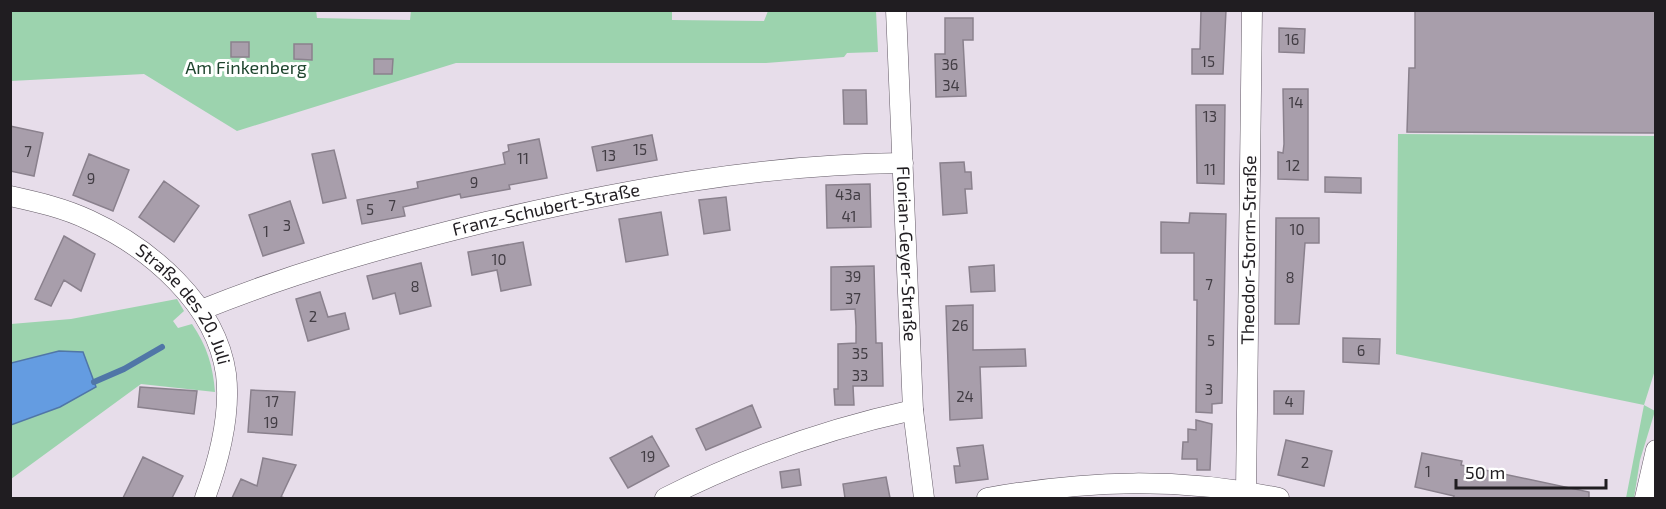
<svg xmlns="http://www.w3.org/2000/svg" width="1666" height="509" viewBox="0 0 1666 509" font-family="'Exo 2',sans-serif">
<rect width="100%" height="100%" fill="#e7ddea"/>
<path fill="#9cd3ae" d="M 316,10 L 317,18 L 410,20 L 411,10 L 672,10 L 672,20 L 764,21 L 768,11 L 876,11 L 878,52 L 847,53 L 844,57 L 766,63 L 456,63 L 237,131 L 144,74 L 11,81 L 11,11 Z
M 1398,134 L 1655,136 L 1656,367 L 1644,405 L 1655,411 L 1640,460 L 1634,498 L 1626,498 L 1644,405 L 1396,354 Z
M 177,299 L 184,311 L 173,321 L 178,328 L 192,324 C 207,346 213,366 215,392 L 141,384 L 11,479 L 11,425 L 60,407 L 59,351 L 11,363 L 11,324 L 71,319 Z"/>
<path fill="#649ce1" stroke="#5076a7" stroke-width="1.5" d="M 59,351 L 83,352 L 96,387 L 60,407 L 11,425 L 11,363 Z"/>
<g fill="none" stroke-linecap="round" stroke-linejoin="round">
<path stroke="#5076a7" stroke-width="6" d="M 94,382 L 124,369 L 162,347"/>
</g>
<path fill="#a89eab" stroke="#8a818d" stroke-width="1.5" d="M 1201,10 L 1226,10 L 1223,74 L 1192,74 L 1192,49 L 1200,49 Z
M 1415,10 L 1656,10 L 1656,133 L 1407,132 L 1409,68 L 1415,68 Z
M 945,18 L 973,18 L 973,40 L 963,40 L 966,96 L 936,97 L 935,54 L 945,54 Z
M 1279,28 L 1305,29 L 1304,53 L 1279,52 Z
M 231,42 L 249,42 L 249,57 L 231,57 Z
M 294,44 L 312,44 L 312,60 L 294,59 Z
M 374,59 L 393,59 L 392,74 L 374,74 Z
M 1283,89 L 1308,89 L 1308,180 L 1278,179 L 1278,152 L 1283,153 L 1284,144 Z
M 843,90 L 866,90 L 867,124 L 844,124 Z
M 1196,105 L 1225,105 L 1224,184 L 1197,183 Z
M 10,126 L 43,133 L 34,176 L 10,171 Z
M 652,135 L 657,160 L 597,171 L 592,147 Z
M 539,139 L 547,178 L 509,185 L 510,189 L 461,198 L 460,194 L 403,207 L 405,216 L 362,224 L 357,200 L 418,188 L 417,182 L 505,164 L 503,153 L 509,151 L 508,145 Z
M 334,150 L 346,198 L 323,203 L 312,154 Z
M 89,154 L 129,170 L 113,211 L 73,195 Z
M 964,162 L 965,172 L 971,172 L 972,189 L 965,189 L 967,213 L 943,215 L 940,163 Z
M 1325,177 L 1361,178 L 1361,193 L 1325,192 Z
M 164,181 L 199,206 L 174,242 L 139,217 Z
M 870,184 L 871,227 L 827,228 L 826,185 Z
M 726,197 L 730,230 L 704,234 L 699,200 Z
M 290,201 L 304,243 L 263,256 L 249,215 Z
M 661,212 L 668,255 L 626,262 L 619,219 Z
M 1190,213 L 1226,214 L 1222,403 L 1212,404 L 1212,413 L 1196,412 L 1197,300 L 1194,300 L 1194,253 L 1161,253 L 1161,222 L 1189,223 Z
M 1276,218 L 1319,218 L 1319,243 L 1305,243 L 1299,324 L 1275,324 Z
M 64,236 L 95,254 L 81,291 L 64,280 L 51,306 L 35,299 Z
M 523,242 L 531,285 L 501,291 L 497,270 L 472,275 L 468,252 Z
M 421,263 L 431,306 L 400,314 L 395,293 L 373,299 L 367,276 Z
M 994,265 L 995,291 L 971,292 L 969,267 Z
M 874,266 L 876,343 L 882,343 L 883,386 L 853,386 L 854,405 L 835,405 L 834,389 L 838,389 L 838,344 L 856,343 L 856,326 L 855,309 L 831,310 L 831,267 Z
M 320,292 L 328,317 L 345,313 L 349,329 L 308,341 L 296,299 Z
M 973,305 L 973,350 L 1025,349 L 1026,366 L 980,367 L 982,418 L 950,420 L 946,306 Z
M 1343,338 L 1380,339 L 1379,364 L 1343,362 Z
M 140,387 L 197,391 L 194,414 L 138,407 Z
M 251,390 L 295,392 L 292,435 L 248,432 Z
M 1274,391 L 1304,391 L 1303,414 L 1274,414 Z
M 752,405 L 761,427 L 706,450 L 696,429 Z
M 1196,420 L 1212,424 L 1210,470 L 1197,470 L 1197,459 L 1182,459 L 1183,442 L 1188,442 L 1188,429 L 1196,430 Z
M 652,436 L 669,466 L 628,488 L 610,458 Z
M 1286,440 L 1332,451 L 1324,486 L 1278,475 Z
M 983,445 L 988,479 L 956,483 L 954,466 L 960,466 L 957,448 Z
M 1422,453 L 1462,461 L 1461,465 L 1589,492 L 1589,498 L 1453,498 L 1454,496 L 1415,487 Z
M 143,457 L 183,476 L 172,498 L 123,498 Z
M 263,458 L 296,465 L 281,497 L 285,498 L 232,498 L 241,479 L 257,486 Z
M 799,469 L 801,485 L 782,488 L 780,472 Z
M 886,477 L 890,498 L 845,498 L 843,484 Z"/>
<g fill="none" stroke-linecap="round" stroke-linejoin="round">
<g stroke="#635a66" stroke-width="21">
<g id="minor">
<path id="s1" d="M 896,10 L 913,410 L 924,498"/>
<path id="s2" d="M 10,196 C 37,202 64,208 89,220 C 150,248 216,304 226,374 C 231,416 219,460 205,498"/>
<path id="s3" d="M 201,310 C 295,272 388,246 486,222 C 622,190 763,164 903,163"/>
<path id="s4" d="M 1246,492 L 1252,10"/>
<path d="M 665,498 C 744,458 826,429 913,410"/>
<path d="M 987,498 C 1089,480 1178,477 1279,498"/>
<path d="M 1645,498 L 1656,450"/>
</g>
</g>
<use href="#minor" stroke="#fff" stroke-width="20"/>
</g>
<g text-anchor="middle" stroke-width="6" stroke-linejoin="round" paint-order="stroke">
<g font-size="15" fill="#423d44">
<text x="1292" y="45">16</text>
<text x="1208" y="67">15</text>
<text x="950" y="70">36</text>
<text x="951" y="91">34</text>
<text x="1296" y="108">14</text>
<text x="1210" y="122">13</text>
<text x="640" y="155">15</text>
<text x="28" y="157">7</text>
<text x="609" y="161">13</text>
<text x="523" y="164">11</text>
<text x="1293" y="171">12</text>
<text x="1210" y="175">11</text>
<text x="91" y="184">9</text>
<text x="474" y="188">9</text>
<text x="848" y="200">43a</text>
<text x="392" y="211">7</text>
<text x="370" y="215">5</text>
<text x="849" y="222">41</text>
<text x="287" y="231">3</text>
<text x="1297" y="235">10</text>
<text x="266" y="237">1</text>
<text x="499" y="265">10</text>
<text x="853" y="282">39</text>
<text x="1290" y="283">8</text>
<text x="1209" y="290">7</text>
<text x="415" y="292">8</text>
<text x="853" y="304">37</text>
<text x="313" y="322">2</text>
<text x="960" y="331">26</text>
<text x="1211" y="346">5</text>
<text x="1361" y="356">6</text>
<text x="860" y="359">35</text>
<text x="860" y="381">33</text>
<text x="1209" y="395">3</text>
<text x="965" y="402">24</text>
<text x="272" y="407">17</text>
<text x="1289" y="407">4</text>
<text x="271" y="428">19</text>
<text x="648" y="462">19</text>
<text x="1305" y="468">2</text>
<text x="1428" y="477">1</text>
</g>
<g font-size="18" fill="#1e442e" stroke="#fff">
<text x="246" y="74">Am Finkenberg</text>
</g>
<g font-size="18" fill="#201d21" stroke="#fff">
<text dy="6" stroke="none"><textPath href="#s3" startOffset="360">Franz-Schubert-Straße</textPath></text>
<text dy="6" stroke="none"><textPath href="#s4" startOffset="242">Theodor-Storm-Straße</textPath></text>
<text dy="6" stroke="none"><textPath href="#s1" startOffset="244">Florian-Geyer-Straße</textPath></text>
<text dy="6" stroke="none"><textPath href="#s2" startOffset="213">Straße des 20. Juli</textPath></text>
</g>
</g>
<rect width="1666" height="509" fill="none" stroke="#201d21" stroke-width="24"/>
<path d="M1456 479v9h150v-9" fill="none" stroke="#201d21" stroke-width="3"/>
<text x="1465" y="479" font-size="18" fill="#201d21" stroke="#ffffff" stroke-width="4.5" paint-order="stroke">50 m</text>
</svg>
